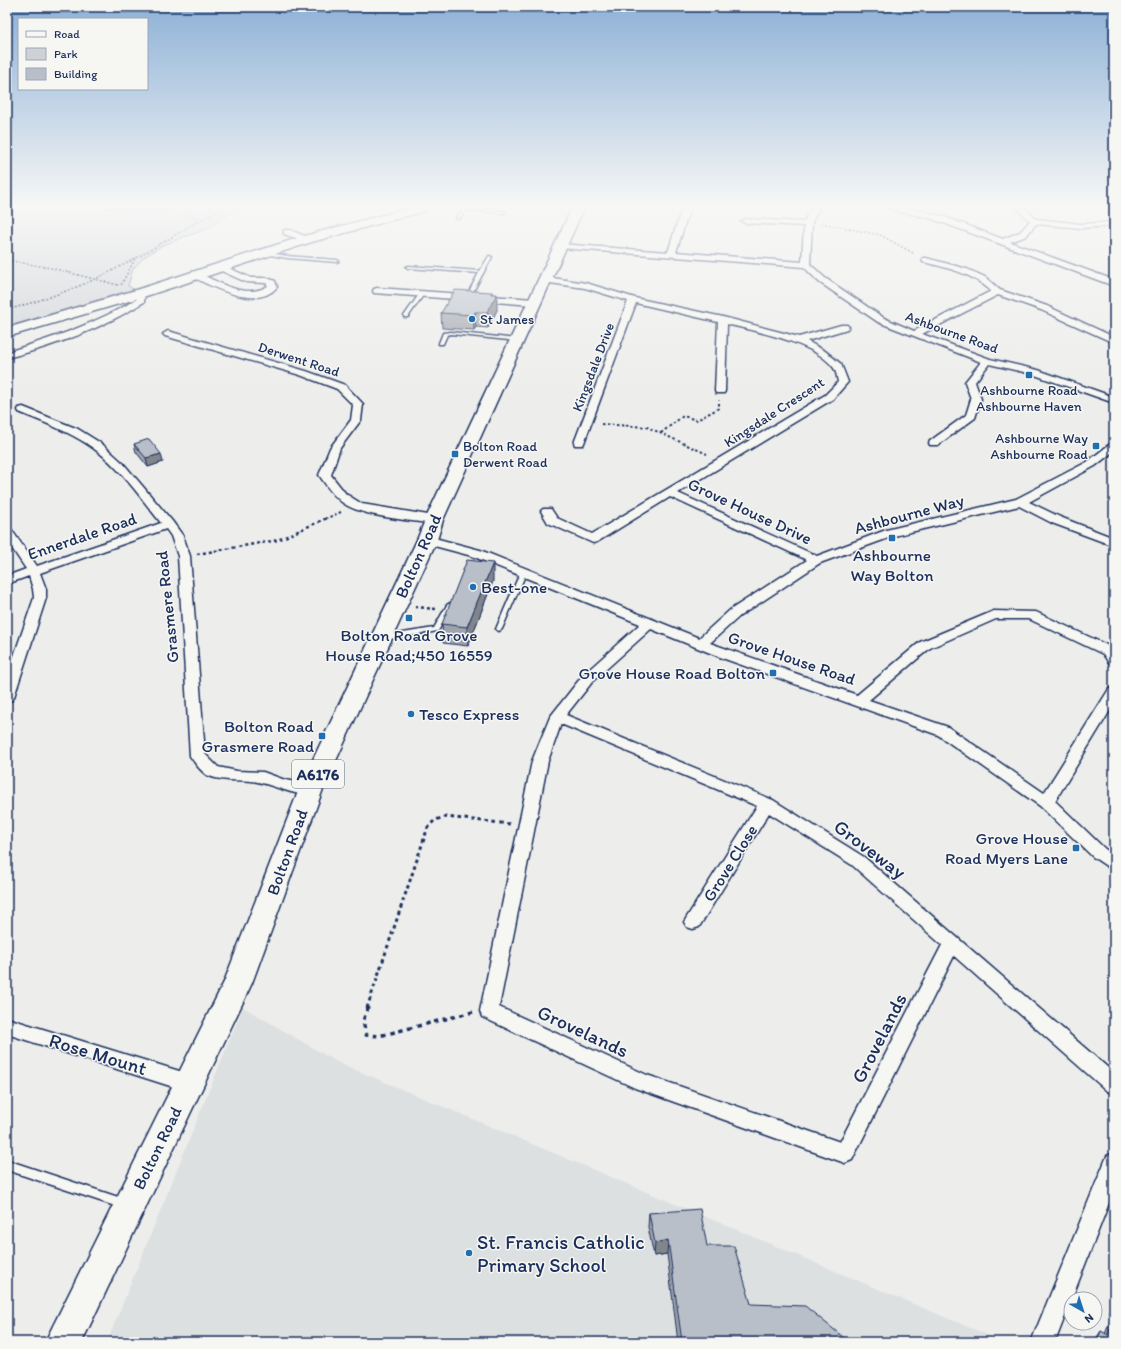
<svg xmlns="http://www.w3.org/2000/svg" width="1121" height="1349" viewBox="0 0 1121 1349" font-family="Itim,sans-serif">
<rect width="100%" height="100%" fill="#edeeec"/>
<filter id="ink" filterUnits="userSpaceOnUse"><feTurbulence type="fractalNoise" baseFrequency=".025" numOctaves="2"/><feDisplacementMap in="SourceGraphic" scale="8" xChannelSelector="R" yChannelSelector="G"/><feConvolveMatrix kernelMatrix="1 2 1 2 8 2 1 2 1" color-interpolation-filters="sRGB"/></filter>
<g filter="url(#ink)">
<path fill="#dde0e1" d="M 243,1007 L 337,1062 L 990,1336 L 987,1342 L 107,1342 Z"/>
<path fill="#ced2d7" stroke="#74809a" d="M 7,208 L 237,208 L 209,228 L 163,245 L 144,257 L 133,269 L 128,286 L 134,289 L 7,327 Z"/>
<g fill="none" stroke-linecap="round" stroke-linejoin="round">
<g stroke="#1b2f5e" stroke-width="3">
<path id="lane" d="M 464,208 L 504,211 L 506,212 L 504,213 L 467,210 L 459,219 L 457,219 L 456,218 Z
M 266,252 L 287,256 L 337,260 L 339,261 L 337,262 L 287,258 L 265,254 L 264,253 Z
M 489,256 L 492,257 L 470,297 L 468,298 L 466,297 L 479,273 L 408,268 L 406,267 L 408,266 L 480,271 Z
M 420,293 L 424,294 L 408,317 L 404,317 L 404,316 Z
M 451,332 L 517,339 L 519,340 L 517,341 L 451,334 L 447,335 L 443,344 L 439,344 L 439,343 L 443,333 Z
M 523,571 L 526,573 L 502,629 L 499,631 L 497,630 L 496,629 L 520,573 Z
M 450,603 L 453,605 L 438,631 L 384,640 L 381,638 L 384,636 L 434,628 L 447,605 Z
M 7,1160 L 124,1199 L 128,1200 L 129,1204 L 128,1208 L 124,1209 L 7,1170 Z"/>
</g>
<g stroke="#1b2f5e" stroke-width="3">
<path id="street" d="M 682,208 L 690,208 L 676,252 L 802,262 L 804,226 L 745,223 L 741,221 L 745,219 L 804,222 L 811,208 L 819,208 L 812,222 L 810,264 L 825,278 L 884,318 L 914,331 L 991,291 C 972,273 948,268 923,262 L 922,260 L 923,258 L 926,258 L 967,269 L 985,277 L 1000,290 L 1047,306 L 1114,337 L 1114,343 L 1041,310 L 998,295 L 922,334 L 990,359 L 1038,370 L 1114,397 L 1114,403 L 1032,374 L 989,364 L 975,382 L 981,399 L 975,418 L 938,445 L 930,445 L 929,443 L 930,441 L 966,415 L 971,399 L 965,382 L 981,362 L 878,322 L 819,282 L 804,267 L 560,248 L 556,246 L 560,244 L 668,252 Z
M 889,208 C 925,205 969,227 1003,239 L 1020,232 L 1030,221 L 1017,208 L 1025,208 L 1036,219 L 1081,224 L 1114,222 L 1114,226 L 1081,228 L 1036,224 L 1026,236 L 1010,242 L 1114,280 L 1114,286 L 930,218 L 893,210 Z
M 284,230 L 290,230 L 312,239 L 311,241 L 305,241 L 284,234 Z
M 220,264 L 251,278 L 267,278 L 275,281 L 277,287 C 260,307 227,293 207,284 C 202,281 195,279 191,275 L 192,273 C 197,272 202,275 207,277 C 226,286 248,298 268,286 L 266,283 L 246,282 L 217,269 L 216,267 Z
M 546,277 L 586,283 L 635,298 L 723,317 L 799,337 L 841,325 L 847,325 L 849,327 L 847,329 L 807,341 L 825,351 L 841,364 L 848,382 L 833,399 L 678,493 L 817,556 L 886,530 L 1016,499 L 1087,462 L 1110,444 L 1114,443 L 1114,451 L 1095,466 L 1029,502 L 1060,517 L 1114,538 L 1114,546 L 1052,523 L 1019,506 L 894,536 L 820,563 L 740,616 L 710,643 L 857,695 L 920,642 L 994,611 L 1036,612 L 1113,648 L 1114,664 L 1109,663 L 1103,654 L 1029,619 L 996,619 L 930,648 L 869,700 L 948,727 L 1044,793 L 1109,689 L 1114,687 L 1114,704 L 1055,801 L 1105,849 L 1114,855 L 1114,869 L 1108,867 L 1093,857 L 1040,806 L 938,735 L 725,659 L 651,629 L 593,681 L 566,715 L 773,800 L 864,857 L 1114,1073 L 1114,1094 L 1107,1091 L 954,956 L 852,1160 L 845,1163 L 635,1088 L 482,1017 L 480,1011 L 532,761 L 550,717 L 583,675 L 640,624 L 472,556 L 423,543 L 421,540 L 423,537 L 427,536 L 480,550 L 699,638 L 730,610 L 807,560 L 670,497 L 597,542 L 593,543 L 548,523 L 541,511 L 543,509 L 551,509 L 557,518 L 592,534 L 825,395 L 838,382 C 837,377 836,370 833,367 C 814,342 757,332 727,324 L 725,391 L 724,393 L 716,393 L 715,391 L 718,322 L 636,303 L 584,443 L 583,445 L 575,445 L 574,443 L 628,301 L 585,288 L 543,282 L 542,280 ZM 561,724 L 757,806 L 687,917 L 684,922 L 687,927 L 693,929 L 699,927 L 769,813 L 852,865 L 942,945 L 840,1142 L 647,1075 L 499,1007 L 548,761 Z
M 377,288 L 534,299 L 538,302 L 534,305 L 374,293 L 373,291 L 374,289 Z
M 141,290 L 145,293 L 144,302 C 103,328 55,346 7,358 L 7,352 C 52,338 96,324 137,299 L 137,293 Z
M 168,331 L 306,371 L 345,385 L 363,404 L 361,420 L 340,448 L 331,475 L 346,494 L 362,504 L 434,516 L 438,517 L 440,520 L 438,523 L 434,524 C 409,520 363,517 343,503 C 333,496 326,485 319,475 L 330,448 L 351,420 L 353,405 L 337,389 L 300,375 L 165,336 L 163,334 Z
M 23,407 L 78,429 L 102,444 L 123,463 L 172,521 L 183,536 L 190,556 L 205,754 L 218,767 L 237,771 L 263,772 L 285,780 L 317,785 L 319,789 L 317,793 C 298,798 279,787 262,783 C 245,778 226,783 209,776 C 203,774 194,762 190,756 L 178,556 L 171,536 L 166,529 L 40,573 L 46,589 L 46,598 L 14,697 L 12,700 L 7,702 L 7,676 L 34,598 L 33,589 L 29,576 L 7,584 L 7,576 L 26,569 L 7,541 L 7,528 L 11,529 L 37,566 L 161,523 C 140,497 120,467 93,448 C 71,432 45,423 19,412 L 18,410 L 19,408 Z
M 7,1018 L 189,1074 L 196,1077 L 199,1083 L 196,1089 L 189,1092 L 7,1034 Z
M 1114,1153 L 1114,1190 L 1055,1342 L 1031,1342 L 1107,1156 Z"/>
</g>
<g stroke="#1b2f5e" stroke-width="3">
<path id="primary" d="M 572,208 L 584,208 L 443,520 L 437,540 L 323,789 L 252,983 L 82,1342 L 45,1342 L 224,982 L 299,789 L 417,540 L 425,520 Z"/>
</g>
<g stroke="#1b2f5e" stroke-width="3">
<path id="highway" d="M 409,208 L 427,208 L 425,211 L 312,242 L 146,296 L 7,337 L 7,328 L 136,290 L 304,236 Z"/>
</g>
<path stroke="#1b2f5e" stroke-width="1.5" stroke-dasharray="2 2" stroke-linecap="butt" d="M 107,208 L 150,211 L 194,208
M 184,210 L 198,220
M 821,223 L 880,235 L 915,254
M 7,260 L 51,268 L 118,285
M 121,285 L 135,259
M 7,310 C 46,299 85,286 121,266 C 156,248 188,226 222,208"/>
<path stroke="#1b2f5e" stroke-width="2" stroke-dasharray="2.5 2.5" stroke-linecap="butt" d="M 601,424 L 647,427 L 707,454
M 661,433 L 683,416 L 697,420 L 719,408 L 719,400
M 325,519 L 341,512"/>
<path stroke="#1b2f5e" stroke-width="2.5" stroke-dasharray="3 3" stroke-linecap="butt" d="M 197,554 L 278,540 L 327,518
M 415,607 L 436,609"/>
<path stroke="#1b2f5e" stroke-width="3" stroke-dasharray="3.5 3.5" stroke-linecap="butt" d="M 367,1008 L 428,827 L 435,820 L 445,817 L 510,824"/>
<path stroke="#1b2f5e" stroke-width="3.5" stroke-dasharray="4.5 4.5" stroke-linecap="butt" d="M 368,1007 L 363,1021 L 366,1035 L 379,1036 L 473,1012"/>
<use href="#lane" fill="#f6f6f2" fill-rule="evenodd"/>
<use href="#street" fill="#f6f6f2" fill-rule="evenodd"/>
<use href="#primary" fill="#f6f6f2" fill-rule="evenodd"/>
<use href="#highway" fill="#f6f6f2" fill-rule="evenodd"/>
</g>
<path fill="#9fa4ac" stroke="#1b2f5e" d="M 492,292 L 492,294 L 497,310 L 488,328 L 476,327 L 474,330 L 442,328 L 441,313 Z
M 134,444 L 163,462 L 148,467 L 136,452 Z
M 493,581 L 468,646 L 443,643 L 442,624 Z
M 649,1213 L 707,1246 L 751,1304 L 848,1342 L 678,1342 L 667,1254 L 654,1256 L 648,1227 Z
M 1114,1298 L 1114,1342 L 1094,1342 L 1095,1340 L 1101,1331 L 1105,1334 L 1112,1316 L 1108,1313 Z"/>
<path fill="#82868c" stroke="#1b2f5e" d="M 492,292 L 492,302 L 497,294 L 497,310 L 488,328 L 487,312 L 491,294 Z
M 475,312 L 476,327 L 474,330 L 473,315 Z
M 161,454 L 163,462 L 148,467 L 146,458 Z
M 493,563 L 493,581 L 468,646 L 467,627 Z
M 668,1240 L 667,1254 L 654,1256 L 655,1243 Z"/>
<path fill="#b9bfc8" stroke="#1b2f5e" d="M 455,290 L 492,292 L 491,294 L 497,294 L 487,312 L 475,312 L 473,315 L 441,313 Z
M 149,439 L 161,454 L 146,458 L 134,444 Z
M 467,560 L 493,563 L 467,627 L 442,624 Z
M 700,1209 L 707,1246 L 734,1246 L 751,1304 L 805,1306 L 848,1341 L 848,1342 L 682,1342 L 668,1240 L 655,1243 L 649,1213 Z
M 1114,1318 L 1114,1342 L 1097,1342 L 1101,1331 L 1108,1335 Z"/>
</g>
<linearGradient id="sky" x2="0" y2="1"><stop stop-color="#8db1d6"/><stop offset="0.52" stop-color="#f7f7f6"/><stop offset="1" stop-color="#f7f7f6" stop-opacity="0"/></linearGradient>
<rect width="1121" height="397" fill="url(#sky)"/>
<g fill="#1f6fb2" stroke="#f6f6f2" stroke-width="1.5">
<circle cx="472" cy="319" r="4"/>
<rect x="1025" y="371" width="8" height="8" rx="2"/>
<rect x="1092" y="442" width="8" height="8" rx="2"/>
<rect x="451" y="450" width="8" height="8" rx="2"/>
<rect x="888" y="534" width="8" height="8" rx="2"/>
<circle cx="473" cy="587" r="4"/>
<rect x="405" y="614" width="8" height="8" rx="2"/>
<rect x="769" y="669" width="8" height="8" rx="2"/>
<circle cx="411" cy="714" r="4"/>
<rect x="318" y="732" width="8" height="8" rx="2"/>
<rect x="1072" y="844" width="8" height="8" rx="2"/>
<circle cx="469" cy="1253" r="4"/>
</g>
<g text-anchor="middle" stroke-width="3" stroke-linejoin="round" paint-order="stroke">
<g font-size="14" fill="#1b2f5e" stroke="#f6f6f2" text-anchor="start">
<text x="480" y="324">St James</text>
<text x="1029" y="395" text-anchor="middle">Ashbourne Road<tspan x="1029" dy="16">Ashbourne Haven</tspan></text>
<text x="1088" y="443" text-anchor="end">Ashbourne Way<tspan x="1088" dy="16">Ashbourne Road</tspan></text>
<text x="463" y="451">Bolton Road<tspan x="463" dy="16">Derwent Road</tspan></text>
</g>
<g font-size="14" fill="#1b2f5e" stroke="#f6f6f2">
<text transform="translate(952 332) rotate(20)" y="5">Ashbourne Road</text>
<text transform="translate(299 359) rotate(18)" y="5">Derwent Road</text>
<text transform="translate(593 367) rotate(-69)" y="5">Kingsdale Drive</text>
<text transform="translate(774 412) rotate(-33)" y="5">Kingsdale Crescent</text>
</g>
<rect fill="#f6f6f2" stroke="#5d6b8a" stroke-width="1" x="292" y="760" width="52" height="28" rx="3"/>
<g font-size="16" font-weight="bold" fill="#1b2f5e">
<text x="318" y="780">A6176</text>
</g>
<g font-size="17" fill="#1b2f5e" stroke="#f6f6f2">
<text transform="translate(750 511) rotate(25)" y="6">Grove House Drive</text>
<text transform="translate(909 514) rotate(-15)" y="6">Ashbourne Way</text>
<text transform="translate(82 536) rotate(-19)" y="6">Ennerdale Road</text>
<text transform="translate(418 556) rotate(-66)" y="6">Bolton Road</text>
<text transform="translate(167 607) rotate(-96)" y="6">Grasmere Road</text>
<text transform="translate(792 658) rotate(19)" y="6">Grove House Road</text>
<text transform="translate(287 852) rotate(-70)" y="6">Bolton Road</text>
<text transform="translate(730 863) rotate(-58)" y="6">Grove Close</text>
<text transform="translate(157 1148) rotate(-64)" y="6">Bolton Road</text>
</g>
<g font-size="17" fill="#1b2f5e" stroke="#f6f6f2" text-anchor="end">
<text x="892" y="561" text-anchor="middle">Ashbourne<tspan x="892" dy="20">Way Bolton</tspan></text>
<text x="481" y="593" text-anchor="start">Best-one</text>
<text x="409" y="641" text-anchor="middle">Bolton Road Grove<tspan x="409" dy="20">House Road;450 16559</tspan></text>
<text x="765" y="679">Grove House Road Bolton</text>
<text x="419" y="720" text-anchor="start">Tesco Express</text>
<text x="314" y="732">Bolton Road<tspan x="314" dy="20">Grasmere Road</tspan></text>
<text x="1068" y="844">Grove House<tspan x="1068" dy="20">Road Myers Lane</tspan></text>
</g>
<g font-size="20" fill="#1b2f5e" stroke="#f6f6f2">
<text transform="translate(870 849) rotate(37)" y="7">Groveway</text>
<text transform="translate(583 1031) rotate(25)" y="7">Grovelands</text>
<text transform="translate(879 1038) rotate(-63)" y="7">Grovelands</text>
<text transform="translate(98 1054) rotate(17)" y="7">Rose Mount</text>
</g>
<g font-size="20" fill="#1b2f5e" stroke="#f6f6f2" text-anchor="start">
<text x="477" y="1249">St. Francis Catholic<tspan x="477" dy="23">Primary School</tspan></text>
</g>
</g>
<rect width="1121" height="1349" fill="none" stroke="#f6f6f2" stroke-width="24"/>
<rect x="12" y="12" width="1097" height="1325" fill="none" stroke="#1b2f5e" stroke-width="1.5" filter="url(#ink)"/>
<rect x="18" y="18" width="130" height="72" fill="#f6f6f2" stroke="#9ea6b7"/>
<rect x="26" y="31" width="20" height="6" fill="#f6f6f2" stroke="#9ea6b7"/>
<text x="54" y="38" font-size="12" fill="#1b2f5e">Road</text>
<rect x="26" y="48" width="20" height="12" fill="#ced2d7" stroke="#9ea6b7"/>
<text x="54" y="58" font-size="12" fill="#1b2f5e">Park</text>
<rect x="26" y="68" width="20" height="12" fill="#b9bfc8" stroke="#9ea6b7"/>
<text x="54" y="78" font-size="12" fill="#1b2f5e">Building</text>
<g transform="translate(1083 1311) rotate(141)"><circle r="19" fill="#f6f6f2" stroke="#9ea6b7"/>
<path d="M0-3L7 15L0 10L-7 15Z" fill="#1f6fb2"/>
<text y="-6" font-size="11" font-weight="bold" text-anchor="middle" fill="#1b2f5e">N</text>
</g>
</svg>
